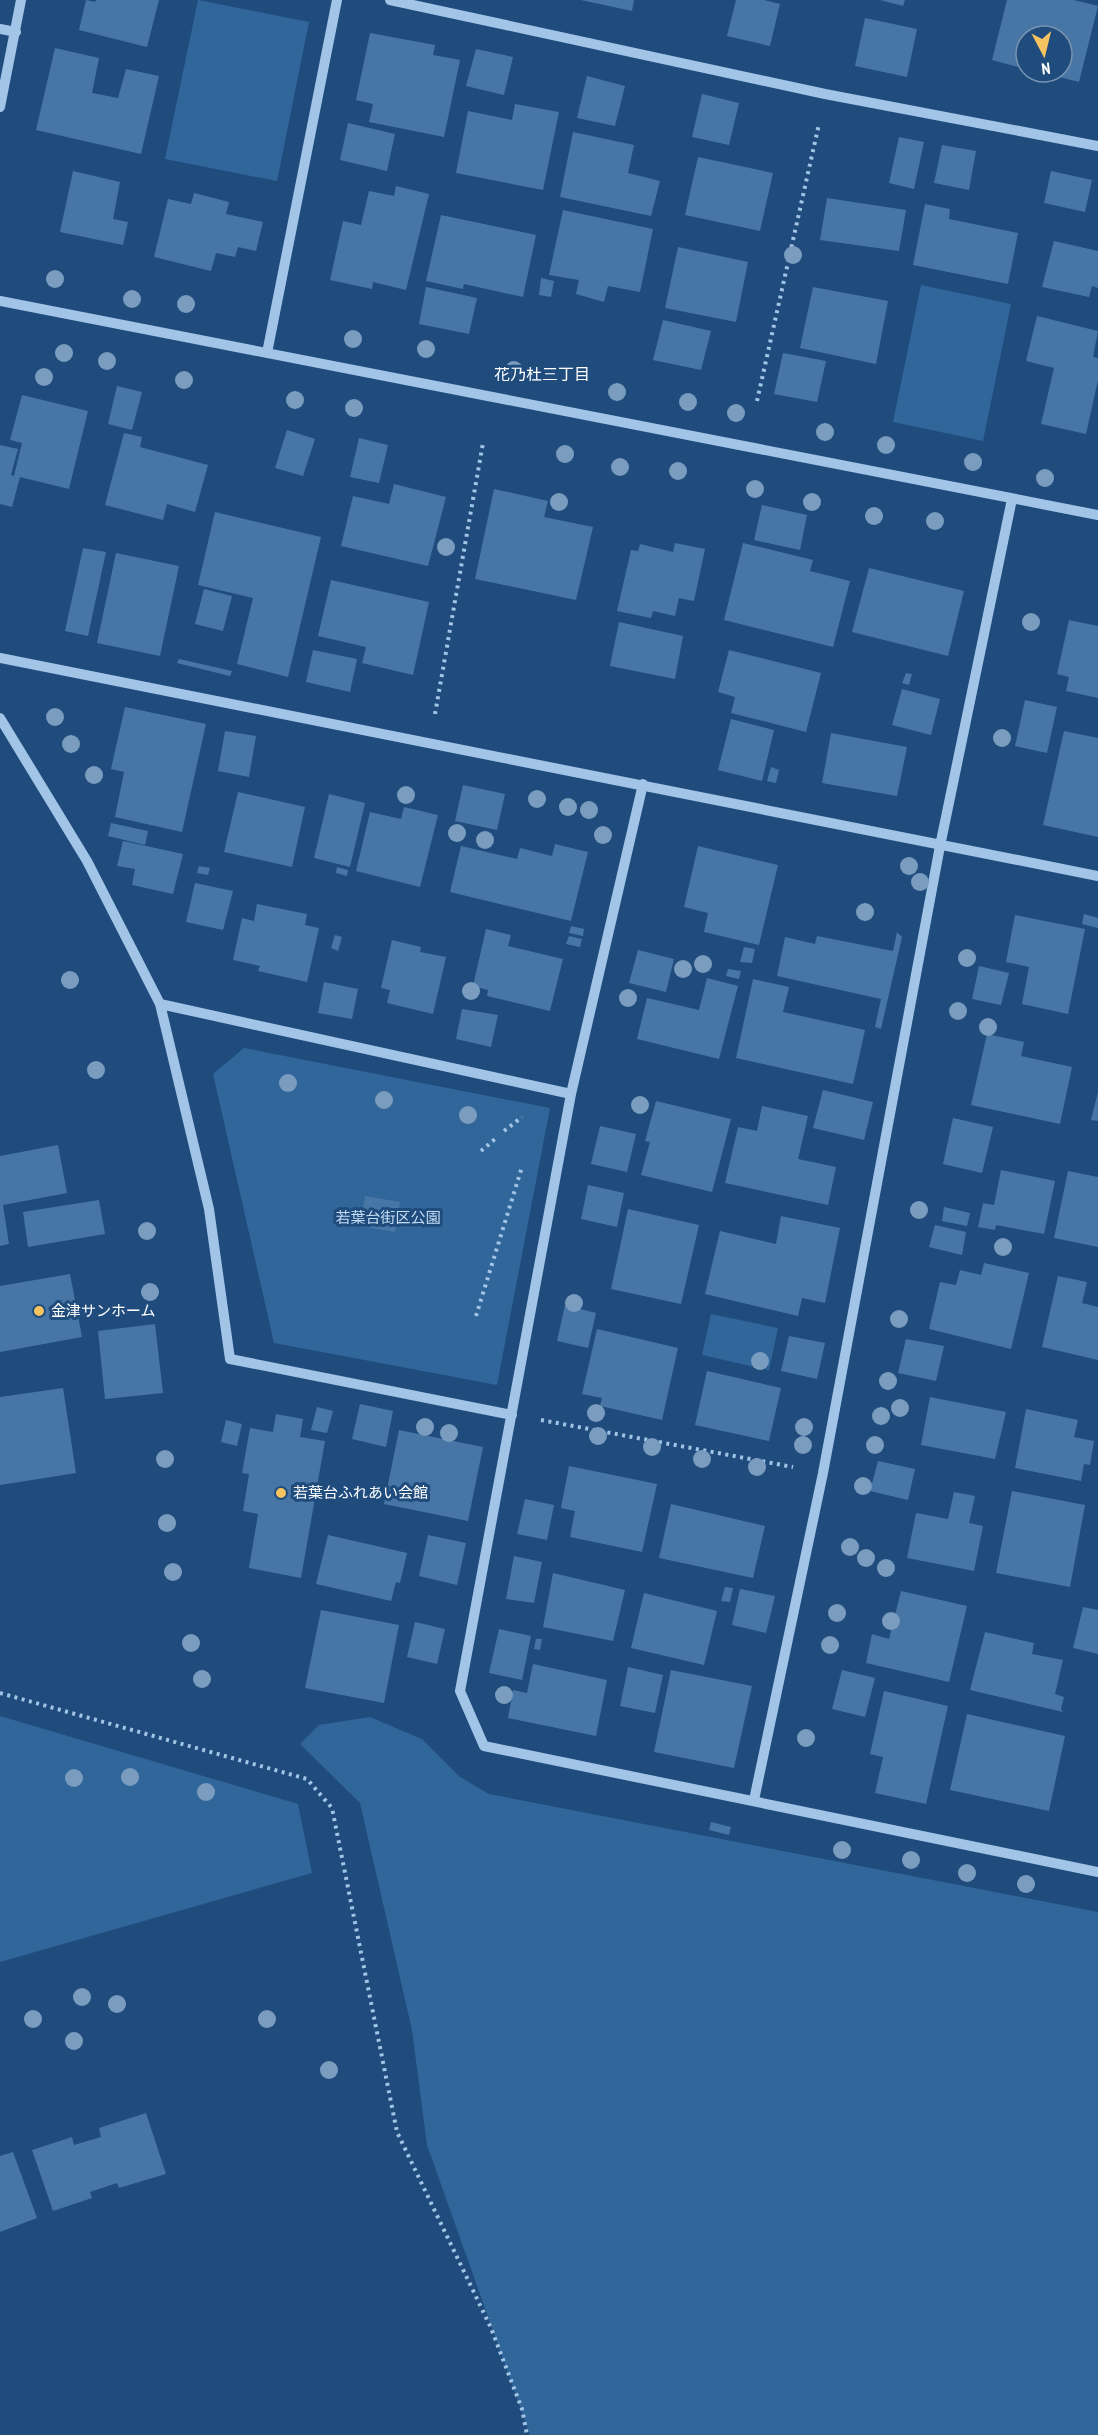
<svg xmlns="http://www.w3.org/2000/svg" width="1098" height="2435" viewBox="0 0 1098 2435" font-family="'PT Sans Narrow','Noto Sans JP',sans-serif">
<rect width="100%" height="100%" fill="#1f4c7c"/>
<path fill="#31669b" d="M 198,0 L 309,22 L 277,181 L 165,159 Z
M 921,285 L 1011,304 L 983,441 L 893,422 Z
M 244,1048 L 550,1108 L 497,1385 L 274,1343 L 213,1074 Z
M 711,1314 L 778,1328 L 769,1370 L 702,1355 Z
M 0,1716 L 298,1804 L 312,1873 L 0,1962 Z
M 370,1717 L 422,1739 L 460,1777 L 489,1794 L 1098,1912 L 1098,2435 L 530,2435 L 427,2145 L 412,2030 L 360,1803 L 300,1744 L 319,1725 Z"/>
<path fill="#4776a6" d="M 86,0 L 95,2 L 96,0 L 159,0 L 147,47 L 79,30 Z
M 581,0 L 634,0 L 632,11 Z
M 736,0 L 764,0 L 780,4 L 770,46 L 727,36 Z
M 880,0 L 905,0 L 903,6 Z
M 1007,0 L 1074,0 L 1098,6 L 1079,82 L 1043,73 L 1062,72 L 1062,36 L 1026,36 L 1026,69 L 992,60 Z
M 865,18 L 917,29 L 907,77 L 855,66 Z
M 370,33 L 435,45 L 433,55 L 460,60 L 444,137 L 369,122 L 373,104 L 356,100 Z
M 55,48 L 99,58 L 92,93 L 118,98 L 126,69 L 159,76 L 141,154 L 36,130 Z
M 476,49 L 513,57 L 504,95 L 466,86 Z
M 587,76 L 625,86 L 615,126 L 577,118 Z
M 702,94 L 739,103 L 729,145 L 692,137 Z
M 515,104 L 559,112 L 543,190 L 456,173 L 468,111 L 512,120 Z
M 348,123 L 395,134 L 387,171 L 340,160 Z
M 573,132 L 634,145 L 628,173 L 660,181 L 651,216 L 560,197 Z
M 899,137 L 924,142 L 914,189 L 889,183 Z
M 942,145 L 976,151 L 969,190 L 934,183 Z
M 698,157 L 773,173 L 760,231 L 685,215 Z
M 73,171 L 120,182 L 113,219 L 128,222 L 123,245 L 60,232 Z
M 1051,171 L 1092,180 L 1085,212 L 1044,203 Z
M 396,186 L 429,194 L 406,290 L 373,282 L 372,289 L 330,280 L 343,221 L 361,225 L 369,191 L 394,196 Z
M 194,193 L 229,202 L 226,214 L 263,222 L 256,251 L 238,247 L 235,257 L 216,253 L 211,271 L 154,257 L 168,199 L 191,204 Z
M 827,198 L 906,210 L 899,251 L 820,240 Z
M 925,204 L 950,209 L 949,219 L 1018,233 L 1008,284 L 913,265 Z
M 563,210 L 653,229 L 640,292 L 608,286 L 604,302 L 576,294 L 579,280 L 549,275 Z
M 441,215 L 536,235 L 523,297 L 464,284 L 463,289 L 426,281 Z
M 1054,241 L 1098,251 L 1098,288 L 1092,286 L 1089,297 L 1042,287 Z
M 678,247 L 748,262 L 736,322 L 665,308 Z
M 541,278 L 554,281 L 551,297 L 539,295 Z
M 426,287 L 477,298 L 469,334 L 419,324 Z
M 813,287 L 888,301 L 876,364 L 800,348 Z
M 1037,316 L 1098,331 L 1093,357 L 1098,358 L 1098,380 L 1086,434 L 1041,424 L 1054,368 L 1026,361 Z
M 663,320 L 711,331 L 701,370 L 653,360 Z
M 783,353 L 826,361 L 817,402 L 774,394 Z
M 117,386 L 142,392 L 132,430 L 108,424 Z
M 22,395 L 88,411 L 69,489 L 20,477 L 12,507 L 0,504 L 0,445 L 18,449 L 11,475 L 14,476 L 22,443 L 10,440 Z
M 287,430 L 315,439 L 303,476 L 275,468 Z
M 124,433 L 142,437 L 140,447 L 208,465 L 195,512 L 167,504 L 163,520 L 105,505 Z
M 359,438 L 388,445 L 379,483 L 350,477 Z
M 394,484 L 446,497 L 428,566 L 341,546 L 353,496 L 389,504 Z
M 494,489 L 548,501 L 544,517 L 593,527 L 576,600 L 475,579 Z
M 762,505 L 807,515 L 800,550 L 754,540 Z
M 215,512 L 321,537 L 288,677 L 237,664 L 253,598 L 198,585 Z
M 675,543 L 705,549 L 694,601 L 679,598 L 675,616 L 653,611 L 651,618 L 617,611 L 631,550 L 638,551 L 640,544 L 673,552 Z
M 743,543 L 813,560 L 810,571 L 850,581 L 833,647 L 724,620 Z
M 83,548 L 106,552 L 88,636 L 65,631 Z
M 116,553 L 179,566 L 160,656 L 97,643 Z
M 869,568 L 964,591 L 948,656 L 852,632 Z
M 331,580 L 429,602 L 413,675 L 362,663 L 366,647 L 318,636 Z
M 204,589 L 232,596 L 223,631 L 195,624 Z
M 1069,620 L 1098,626 L 1098,698 L 1066,691 L 1069,677 L 1057,674 Z
M 619,622 L 683,636 L 675,679 L 610,666 Z
M 313,650 L 357,659 L 350,692 L 306,682 Z
M 729,650 L 821,673 L 806,732 L 731,713 L 735,697 L 718,692 Z
M 179,659 L 232,671 L 230,676 L 177,663 Z
M 906,673 L 912,674 L 909,685 L 902,683 Z
M 902,689 L 940,699 L 931,735 L 892,725 Z
M 1025,700 L 1057,707 L 1047,753 L 1015,746 Z
M 125,707 L 206,724 L 182,832 L 115,817 L 124,772 L 111,769 Z
M 731,719 L 774,730 L 762,781 L 718,770 Z
M 225,731 L 256,736 L 249,777 L 218,771 Z
M 1064,731 L 1098,738 L 1098,837 L 1043,825 Z
M 831,733 L 907,747 L 897,796 L 822,783 Z
M 771,767 L 779,770 L 776,783 L 767,781 Z
M 463,785 L 505,794 L 497,830 L 455,821 Z
M 238,792 L 305,807 L 292,867 L 224,852 Z
M 329,794 L 365,803 L 350,867 L 314,858 Z
M 404,807 L 438,815 L 420,887 L 356,871 L 370,812 L 401,819 Z
M 111,823 L 148,831 L 145,845 L 108,836 Z
M 123,841 L 183,854 L 173,894 L 132,885 L 135,869 L 117,866 Z
M 555,844 L 588,852 L 571,921 L 450,892 L 461,846 L 517,859 L 520,848 L 552,856 Z
M 698,846 L 778,865 L 759,945 L 704,932 L 708,913 L 684,907 Z
M 199,866 L 210,868 L 208,875 L 197,873 Z
M 337,867 L 348,870 L 347,876 L 336,873 Z
M 195,883 L 233,891 L 223,930 L 186,922 Z
M 257,904 L 307,914 L 305,925 L 319,928 L 307,982 L 258,971 L 260,966 L 233,960 L 242,918 L 254,921 Z
M 1084,914 L 1098,918 L 1098,928 L 1082,924 Z
M 1015,915 L 1085,929 L 1068,1014 L 1022,1004 L 1029,967 L 1006,962 Z
M 571,926 L 584,929 L 583,936 L 569,933 Z
M 486,929 L 511,935 L 508,946 L 563,959 L 550,1011 L 487,996 L 488,990 L 473,986 Z
M 897,932 L 902,937 L 881,1029 L 875,1027 L 881,999 L 777,976 L 785,937 L 815,944 L 817,936 L 893,951 Z
M 335,935 L 342,937 L 338,951 L 331,948 Z
M 569,936 L 582,939 L 580,947 L 566,944 Z
M 392,940 L 421,947 L 420,952 L 446,957 L 433,1014 L 387,1003 L 390,990 L 381,988 Z
M 744,947 L 755,949 L 752,963 L 740,962 Z
M 638,950 L 674,959 L 666,992 L 629,983 Z
M 979,966 L 1009,973 L 1001,1005 L 972,999 Z
M 728,969 L 741,971 L 739,979 L 726,976 Z
M 707,978 L 738,986 L 719,1059 L 637,1039 L 647,998 L 699,1010 Z
M 753,979 L 789,987 L 783,1012 L 865,1030 L 853,1084 L 736,1058 Z
M 324,982 L 358,989 L 352,1019 L 318,1013 Z
M 462,1009 L 498,1015 L 491,1047 L 456,1039 Z
M 987,1034 L 1024,1042 L 1021,1056 L 1072,1067 L 1060,1124 L 971,1105 Z
M 823,1090 L 873,1102 L 864,1140 L 813,1128 Z
M 1098,1092 L 1098,1121 L 1091,1120 Z
M 656,1101 L 731,1119 L 712,1192 L 641,1175 L 650,1142 L 645,1141 Z
M 762,1106 L 808,1116 L 798,1159 L 836,1167 L 828,1205 L 725,1183 L 738,1127 L 757,1131 Z
M 953,1118 L 993,1127 L 982,1173 L 943,1164 Z
M 600,1126 L 636,1134 L 627,1172 L 591,1164 Z
M 58,1145 L 67,1193 L 3,1205 L 9,1244 L 0,1246 L 0,1156 Z
M 1001,1170 L 1055,1181 L 1044,1234 L 996,1225 L 995,1230 L 978,1227 L 983,1203 L 994,1205 Z
M 1068,1171 L 1098,1177 L 1098,1247 L 1054,1238 Z
M 588,1185 L 624,1193 L 617,1227 L 581,1219 Z
M 365,1196 L 400,1202 L 395,1232 L 360,1226 Z
M 99,1200 L 105,1234 L 28,1247 L 23,1212 Z
M 944,1207 L 970,1213 L 967,1226 L 942,1221 Z
M 628,1209 L 699,1225 L 681,1304 L 611,1289 Z
M 781,1216 L 840,1228 L 825,1303 L 802,1298 L 798,1316 L 705,1294 L 720,1231 L 776,1244 Z
M 935,1225 L 966,1232 L 962,1255 L 929,1247 Z
M 984,1263 L 1029,1273 L 1011,1349 L 929,1329 L 940,1282 L 956,1285 L 960,1270 L 981,1275 Z
M 70,1274 L 82,1337 L 0,1352 L 0,1286 Z
M 1058,1276 L 1087,1282 L 1082,1303 L 1098,1307 L 1098,1360 L 1042,1347 Z
M 565,1305 L 596,1313 L 588,1348 L 557,1341 Z
M 155,1324 L 163,1393 L 105,1399 L 98,1331 Z
M 597,1329 L 678,1348 L 662,1420 L 600,1406 L 602,1398 L 582,1394 Z
M 789,1336 L 825,1343 L 817,1379 L 781,1371 Z
M 906,1339 L 944,1346 L 936,1381 L 898,1373 Z
M 707,1371 L 781,1388 L 769,1441 L 695,1425 Z
M 63,1388 L 76,1473 L 0,1485 L 0,1397 Z
M 930,1397 L 1006,1412 L 995,1459 L 921,1445 Z
M 360,1404 L 393,1411 L 386,1447 L 352,1439 Z
M 317,1407 L 333,1411 L 327,1433 L 311,1430 Z
M 1026,1409 L 1078,1420 L 1074,1437 L 1094,1441 L 1090,1465 L 1084,1464 L 1081,1481 L 1015,1468 Z
M 276,1414 L 303,1419 L 300,1437 L 325,1441 L 301,1578 L 249,1568 L 258,1514 L 243,1511 L 249,1474 L 242,1473 L 250,1428 L 273,1432 Z
M 226,1420 L 242,1424 L 237,1446 L 221,1442 Z
M 399,1430 L 483,1447 L 468,1521 L 384,1504 Z
M 878,1461 L 915,1469 L 908,1500 L 870,1491 Z
M 569,1466 L 657,1484 L 642,1552 L 570,1537 L 575,1511 L 561,1508 Z
M 1012,1491 L 1085,1505 L 1070,1587 L 996,1573 Z
M 954,1492 L 975,1496 L 969,1523 L 983,1526 L 974,1571 L 907,1558 L 916,1513 L 948,1519 Z
M 525,1499 L 554,1505 L 547,1540 L 517,1534 Z
M 671,1504 L 765,1526 L 753,1578 L 659,1558 Z
M 328,1535 L 407,1553 L 400,1583 L 396,1582 L 391,1601 L 316,1584 Z
M 428,1535 L 466,1543 L 457,1585 L 419,1576 Z
M 514,1556 L 542,1562 L 534,1603 L 506,1599 Z
M 553,1573 L 625,1590 L 613,1641 L 543,1627 Z
M 725,1587 L 733,1588 L 730,1602 L 721,1601 Z
M 740,1589 L 775,1596 L 766,1633 L 732,1625 Z
M 901,1591 L 967,1606 L 949,1682 L 866,1663 L 872,1634 L 889,1639 Z
M 644,1593 L 717,1611 L 704,1665 L 631,1648 Z
M 1083,1607 L 1098,1610 L 1098,1654 L 1073,1648 Z
M 321,1610 L 399,1625 L 384,1703 L 305,1688 Z
M 415,1622 L 445,1629 L 437,1664 L 407,1657 Z
M 499,1629 L 531,1636 L 522,1680 L 489,1673 Z
M 985,1632 L 1034,1643 L 1032,1654 L 1063,1660 L 1055,1694 L 1064,1697 L 1061,1709 L 1063,1712 L 970,1690 Z
M 536,1639 L 542,1639 L 540,1650 L 534,1649 Z
M 533,1664 L 607,1680 L 596,1736 L 508,1718 L 513,1690 L 527,1693 Z
M 628,1667 L 663,1675 L 655,1713 L 620,1706 Z
M 671,1670 L 752,1686 L 734,1768 L 654,1752 Z
M 842,1670 L 875,1678 L 865,1717 L 832,1709 Z
M 884,1691 L 948,1706 L 926,1804 L 875,1793 L 883,1757 L 870,1754 Z
M 967,1714 L 1065,1736 L 1049,1811 L 950,1790 Z
M 711,1822 L 731,1827 L 729,1835 L 709,1830 Z
M 146,2113 L 166,2174 L 119,2188 L 117,2183 L 90,2192 L 92,2198 L 53,2211 L 32,2150 L 72,2137 L 74,2145 L 101,2137 L 99,2128 Z
M 13,2152 L 37,2218 L 0,2232 L 0,2156 Z"/>
<g fill="none" stroke-linecap="round" stroke-linejoin="round">
<path stroke="#a1c4e7" stroke-width="4" stroke-dasharray="3 4.5" stroke-linecap="butt" d="M 757,401 L 819,124
M 435,714 L 483,443
M 504,1131 L 522,1117
M 481,1151 L 495,1139
M 476,1316 L 522,1167
M 541,1420 L 793,1467
M 0,1693 L 307,1779 L 332,1808 L 397,2132 L 491,2328 L 522,2409 L 527,2435"/>
<path stroke="#a1c4e7" stroke-width="10" d="M 390,0 L 825,94 L 1098,146
M 0,29 L 16,32
M 0,107 L 21,0
M 0,301 L 1098,515
M 267,353 L 337,0
M 0,658 L 1098,876
M 0,718 L 87,861 L 160,1004 L 209,1209 L 230,1359 L 512,1415
M 643,784 L 571,1094 L 460,1691 L 484,1746 L 1098,1872
M 160,1004 L 571,1094
M 754,1800 L 823,1473 L 940,846 L 1012,499"/>
</g>
<g fill="#7a9cbf">
<circle cx="793" cy="255" r="9"/>
<circle cx="55" cy="279" r="9"/>
<circle cx="132" cy="299" r="9"/>
<circle cx="186" cy="304" r="9"/>
<circle cx="353" cy="339" r="9"/>
<circle cx="426" cy="349" r="9"/>
<circle cx="64" cy="353" r="9"/>
<circle cx="107" cy="361" r="9"/>
<circle cx="514" cy="370" r="9"/>
<circle cx="44" cy="377" r="9"/>
<circle cx="184" cy="380" r="9"/>
<circle cx="617" cy="392" r="9"/>
<circle cx="295" cy="400" r="9"/>
<circle cx="688" cy="402" r="9"/>
<circle cx="354" cy="408" r="9"/>
<circle cx="736" cy="413" r="9"/>
<circle cx="825" cy="432" r="9"/>
<circle cx="886" cy="445" r="9"/>
<circle cx="565" cy="454" r="9"/>
<circle cx="973" cy="462" r="9"/>
<circle cx="620" cy="467" r="9"/>
<circle cx="678" cy="471" r="9"/>
<circle cx="1045" cy="478" r="9"/>
<circle cx="755" cy="489" r="9"/>
<circle cx="559" cy="502" r="9"/>
<circle cx="812" cy="502" r="9"/>
<circle cx="874" cy="516" r="9"/>
<circle cx="935" cy="521" r="9"/>
<circle cx="446" cy="547" r="9"/>
<circle cx="1031" cy="622" r="9"/>
<circle cx="55" cy="717" r="9"/>
<circle cx="1002" cy="738" r="9"/>
<circle cx="71" cy="744" r="9"/>
<circle cx="94" cy="775" r="9"/>
<circle cx="406" cy="795" r="9"/>
<circle cx="537" cy="799" r="9"/>
<circle cx="568" cy="807" r="9"/>
<circle cx="589" cy="810" r="9"/>
<circle cx="457" cy="833" r="9"/>
<circle cx="603" cy="835" r="9"/>
<circle cx="485" cy="840" r="9"/>
<circle cx="909" cy="866" r="9"/>
<circle cx="920" cy="882" r="9"/>
<circle cx="865" cy="912" r="9"/>
<circle cx="967" cy="958" r="9"/>
<circle cx="703" cy="964" r="9"/>
<circle cx="683" cy="969" r="9"/>
<circle cx="70" cy="980" r="9"/>
<circle cx="471" cy="991" r="9"/>
<circle cx="628" cy="998" r="9"/>
<circle cx="958" cy="1011" r="9"/>
<circle cx="988" cy="1027" r="9"/>
<circle cx="96" cy="1070" r="9"/>
<circle cx="288" cy="1083" r="9"/>
<circle cx="384" cy="1100" r="9"/>
<circle cx="640" cy="1105" r="9"/>
<circle cx="468" cy="1115" r="9"/>
<circle cx="919" cy="1210" r="9"/>
<circle cx="147" cy="1231" r="9"/>
<circle cx="1003" cy="1247" r="9"/>
<circle cx="150" cy="1292" r="9"/>
<circle cx="574" cy="1303" r="9"/>
<circle cx="899" cy="1319" r="9"/>
<circle cx="760" cy="1361" r="9"/>
<circle cx="888" cy="1381" r="9"/>
<circle cx="900" cy="1408" r="9"/>
<circle cx="596" cy="1413" r="9"/>
<circle cx="881" cy="1416" r="9"/>
<circle cx="425" cy="1427" r="9"/>
<circle cx="804" cy="1427" r="9"/>
<circle cx="449" cy="1433" r="9"/>
<circle cx="598" cy="1436" r="9"/>
<circle cx="803" cy="1445" r="9"/>
<circle cx="875" cy="1445" r="9"/>
<circle cx="652" cy="1447" r="9"/>
<circle cx="165" cy="1459" r="9"/>
<circle cx="702" cy="1459" r="9"/>
<circle cx="757" cy="1467" r="9"/>
<circle cx="863" cy="1486" r="9"/>
<circle cx="167" cy="1523" r="9"/>
<circle cx="850" cy="1547" r="9"/>
<circle cx="866" cy="1558" r="9"/>
<circle cx="886" cy="1568" r="9"/>
<circle cx="173" cy="1572" r="9"/>
<circle cx="837" cy="1613" r="9"/>
<circle cx="891" cy="1621" r="9"/>
<circle cx="191" cy="1643" r="9"/>
<circle cx="830" cy="1645" r="9"/>
<circle cx="202" cy="1679" r="9"/>
<circle cx="504" cy="1695" r="9"/>
<circle cx="806" cy="1738" r="9"/>
<circle cx="130" cy="1777" r="9"/>
<circle cx="74" cy="1778" r="9"/>
<circle cx="206" cy="1792" r="9"/>
<circle cx="842" cy="1850" r="9"/>
<circle cx="911" cy="1860" r="9"/>
<circle cx="967" cy="1873" r="9"/>
<circle cx="1026" cy="1884" r="9"/>
<circle cx="82" cy="1997" r="9"/>
<circle cx="117" cy="2004" r="9"/>
<circle cx="33" cy="2019" r="9"/>
<circle cx="267" cy="2019" r="9"/>
<circle cx="74" cy="2041" r="9"/>
<circle cx="329" cy="2070" r="9"/>
</g>
<g fill="#f6c361" stroke="#1f4c7c" stroke-width="2">
<circle cx="39" cy="1311" r="6"/>
<circle cx="281" cy="1493" r="6"/>
</g>
<g text-anchor="middle" stroke-width="6" stroke-linejoin="round" paint-order="stroke">
<g font-size="15" fill="#c5ddf5" stroke="#1f4c7c">
<text x="388" y="1223">若葉台街区公園</text>
</g>
<g font-size="15" fill="#fff" stroke="#1f4c7c" text-anchor="start">
<text x="51" y="1316">金津サンホーム</text>
<text x="293" y="1498">若葉台ふれあい会館</text>
</g>
<g font-size="16" fill="#fff" stroke="#1f4c7c">
<text x="542" y="380">花乃杜三丁目</text>
</g>
</g>
<g transform="translate(1044 54) rotate(173)"><circle r="28" fill="#1f4c7c" stroke="#7994b0" stroke-width="1.5"/>
<path d="M0-4.5L10 22L0 15L-10 22Z" fill="#f6c361"/>
<text y="-9" font-size="16" font-weight="bold" text-anchor="middle" fill="#ffffff">N</text>
</g>
</svg>
